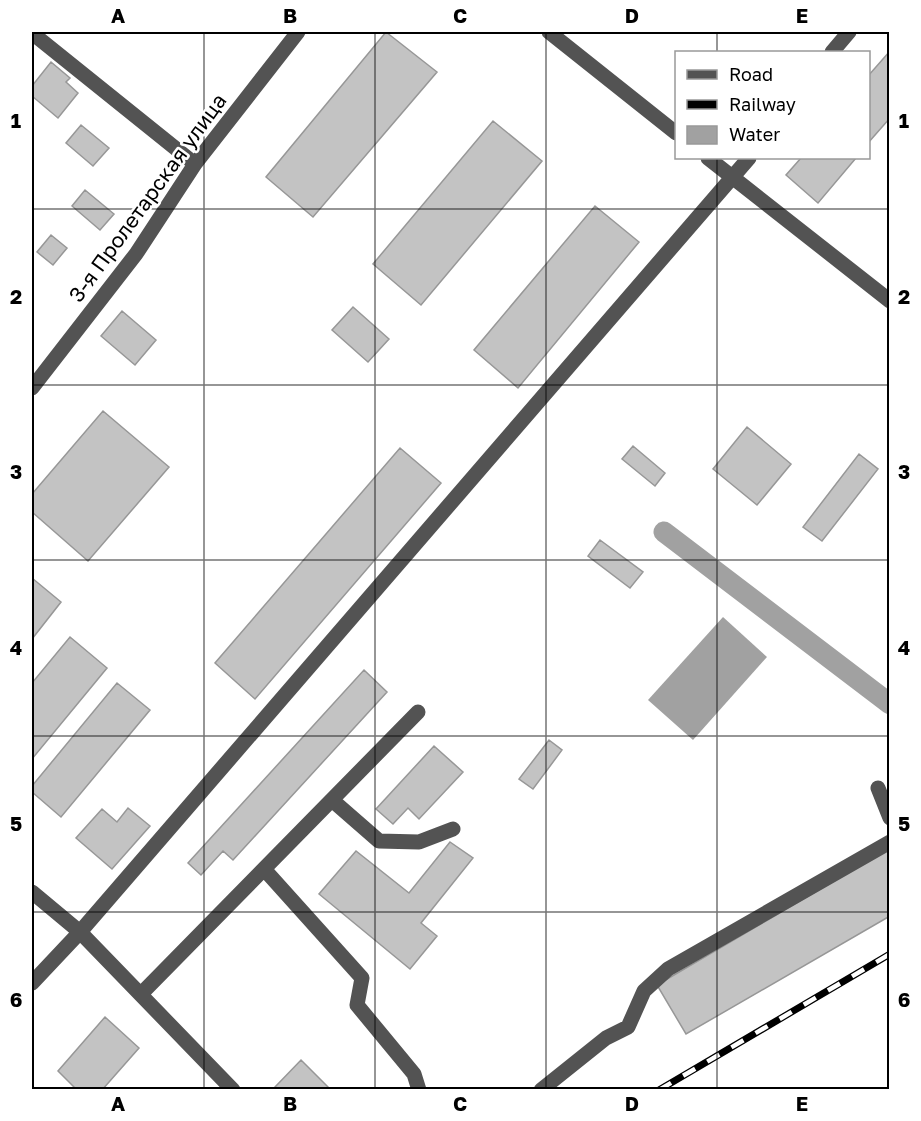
<svg xmlns="http://www.w3.org/2000/svg" width="921" height="1121" viewBox="0 0 921 1121" font-family="'Golos Text',sans-serif">
<rect width="100%" height="100%" fill="#fff"/>
<path fill="#a1a1a1" d="M 723,617 L 767,657 L 693,740 L 648,700 Z"/>
<g fill="none" stroke-linecap="round" stroke-linejoin="round">
<path stroke="#a1a1a1" stroke-width="21" d="M 664,532 L 890,704"/>
</g>
<path fill="#c3c3c3" stroke="#979797" stroke-width="1.5" d="M 386,32 L 437,72 L 313,217 L 266,177 Z
M 890,51 L 890,118 L 868,143 L 868,76 Z
M 51,62 L 70,78 L 66,82 L 78,93 L 58,118 L 32,96 L 32,86 Z
M 493,121 L 542,161 L 421,305 L 373,264 Z
M 81,125 L 109,148 L 93,166 L 66,143 Z
M 801,158 L 856,158 L 818,203 L 786,175 Z
M 85,190 L 114,214 L 100,230 L 72,206 Z
M 595,206 L 639,242 L 518,388 L 474,350 Z
M 51,235 L 67,248 L 53,265 L 37,252 Z
M 353,307 L 389,339 L 368,362 L 332,330 Z
M 122,311 L 156,340 L 135,365 L 101,336 Z
M 103,411 L 169,467 L 88,561 L 32,512 L 32,494 Z
M 747,427 L 791,464 L 757,505 L 713,469 Z
M 633,446 L 665,473 L 655,486 L 622,459 Z
M 400,448 L 441,483 L 255,699 L 215,663 Z
M 859,454 L 878,469 L 822,541 L 803,527 Z
M 600,540 L 643,572 L 630,588 L 588,556 Z
M 32,578 L 61,602 L 32,639 Z
M 70,637 L 107,668 L 32,759 L 32,683 Z
M 364,670 L 387,692 L 233,860 L 223,851 L 201,875 L 188,863 Z
M 117,683 L 150,710 L 61,817 L 32,792 L 32,786 Z
M 549,740 L 562,750 L 533,789 L 519,779 Z
M 434,746 L 463,772 L 419,819 L 408,808 L 393,824 L 376,809 Z
M 128,808 L 150,826 L 112,869 L 76,838 L 102,809 L 117,822 Z
M 450,842 L 473,858 L 421,923 L 437,936 L 410,969 L 319,894 L 356,851 L 409,893 Z
M 890,848 L 890,916 L 686,1034 L 657,985 Z
M 105,1017 L 139,1048 L 102,1090 L 77,1090 L 58,1071 Z
M 301,1060 L 331,1090 L 278,1090 L 275,1087 Z"/>
<g fill="none" stroke-linecap="round" stroke-linejoin="round">
<path stroke="#535353" stroke-width="15" d="M 549,32 L 676,133
M 32,33 L 195,164
M 832,52 L 849,32
M 708,158 L 890,301
M 32,388 L 136,254 L 195,164 L 298,32
M 878,788 L 890,818
M 332,800 L 379,841 L 419,842 L 453,829
M 264,869 L 362,978 L 357,1005 L 414,1074 L 419,1090
M 32,892 L 80,932 L 233,1090
M 32,983 L 80,932 L 749,158
M 141,994 L 418,712
M 541,1090 L 606,1038 L 628,1027 L 644,991 L 668,969 L 890,842"/>
<g stroke="#000" stroke-width="7">
<path id="rail" d="M 659,1090 L 890,954"/>
</g>
<use href="#rail" stroke="#fff" stroke-width="4.5" stroke-dasharray="14" stroke-linecap="butt"/>
</g>
<path fill="none" stroke="#000" stroke-width="1.5" stroke-opacity="0.55" d="M 204,32 L 204,1090M 375,32 L 375,1090M 546,32 L 546,1090M 717,32 L 717,52M 717,158 L 717,1090M 32,209 L 890,209M 32,385 L 890,385M 32,560 L 890,560M 32,736 L 890,736M 32,912 L 890,912"/>
<g text-anchor="middle" stroke-width="5" stroke-linejoin="round" paint-order="stroke">
<g font-size="21" fill="#000" stroke="#fff">
<text transform="translate(148 198) rotate(-54)" y="7">3-я Пролетарская улица</text>
</g>
</g>
<rect width="921" height="1121" fill="none" stroke="#ffffff" stroke-width="66"/>
<rect x="675" y="51" width="195" height="108" fill="#ffffff" stroke="#999999" stroke-width="1.5"/>
<rect x="687" y="70" width="30" height="9" fill="#535353" stroke="#999999" stroke-width="1.5"/>
<text x="729" y="81" font-size="18" fill="#000000">Road</text>
<rect x="687" y="100" width="30" height="9" fill="#000000" stroke="#999999" stroke-width="1.5"/>
<text x="729" y="111" font-size="18" fill="#000000">Railway</text>
<rect x="687" y="126" width="30" height="18" fill="#a1a1a1" stroke="#999999" stroke-width="1.5"/>
<text x="729" y="141" font-size="18" fill="#000000">Water</text>
<rect x="33" y="33" width="855" height="1055" fill="none" stroke="#000" stroke-width="2"/>
<g font-size="20" text-anchor="middle" font-weight="bold" fill="#000">
<text x="118" y="23">A</text>
<text x="290" y="23">B</text>
<text x="460" y="23">C</text>
<text x="632" y="23">D</text>
<text x="802" y="23">E</text>
<text x="16" y="128">1</text>
<text x="904" y="128">1</text>
<text x="16" y="304">2</text>
<text x="904" y="304">2</text>
<text x="16" y="479">3</text>
<text x="904" y="479">3</text>
<text x="16" y="655">4</text>
<text x="904" y="655">4</text>
<text x="16" y="831">5</text>
<text x="904" y="831">5</text>
<text x="16" y="1007">6</text>
<text x="904" y="1007">6</text>
<text x="118" y="1111">A</text>
<text x="290" y="1111">B</text>
<text x="460" y="1111">C</text>
<text x="632" y="1111">D</text>
<text x="802" y="1111">E</text>
</g>
</svg>
